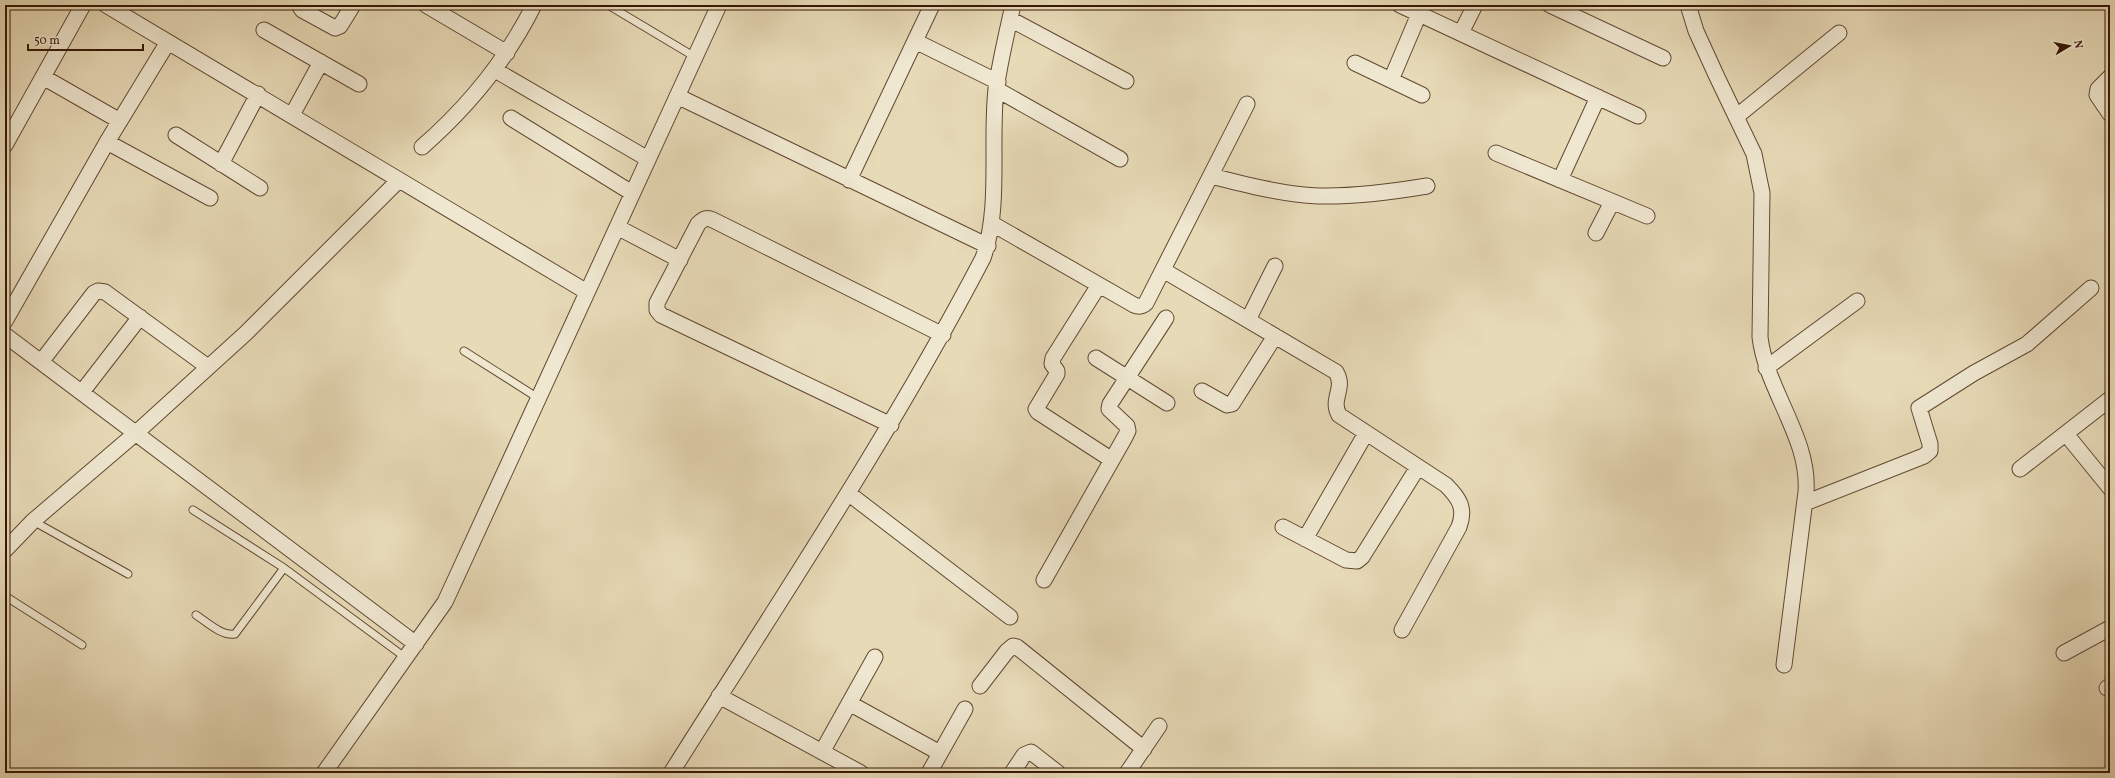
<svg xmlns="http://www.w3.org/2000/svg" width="2115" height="778" viewBox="0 0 2115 778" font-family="Vollkorn,serif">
<rect width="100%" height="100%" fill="#e7dab7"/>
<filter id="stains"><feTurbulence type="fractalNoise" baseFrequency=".005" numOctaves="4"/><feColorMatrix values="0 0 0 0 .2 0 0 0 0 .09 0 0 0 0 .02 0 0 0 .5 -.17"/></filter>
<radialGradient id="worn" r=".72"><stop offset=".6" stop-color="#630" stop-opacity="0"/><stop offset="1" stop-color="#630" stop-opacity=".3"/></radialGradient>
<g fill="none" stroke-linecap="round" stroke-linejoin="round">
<g stroke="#624831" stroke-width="9">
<path id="service" d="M 608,5 L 695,57
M 464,351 L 538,398
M 193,510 L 284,568 L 406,658
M 33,521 L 128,574
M 5,596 L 82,645
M 196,615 C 207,622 221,636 235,634 L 284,568"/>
</g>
<g stroke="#624831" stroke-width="17">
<path id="minor" d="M 106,5 L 587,292
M 299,5 L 302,10 L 335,28 L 340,26 L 353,5
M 426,5 L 507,53
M 1400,5 L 1638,116
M 1550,5 L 1663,58
M 1688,5 L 1696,31 L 1717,77 L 1754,154 L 1762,193 L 1760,337 C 1766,390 1810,438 1806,492 L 1784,665
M 1010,19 L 1126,81
M 264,30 L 359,84
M 1461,33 L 1475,5
M 915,41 L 998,82
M 1355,63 L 1422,95
M 495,70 L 648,159
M 43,77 L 120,121
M 2110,77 L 2098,89 L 2097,95 L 2110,114
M 1391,80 L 1419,14
M 996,89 L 1120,159
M 677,96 L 988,246
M 292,115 L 321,62
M 1736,117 L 1839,33
M 511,118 L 632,193
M 176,135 L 260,188
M 107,142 L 210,198
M 5,145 L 83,5
M 422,147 C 469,106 506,61 534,5
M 1496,153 L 1647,216
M 221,164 L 258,94
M 1211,176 C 1246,185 1282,194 1318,196 C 1355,197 1391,192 1427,186
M 849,180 L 932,5
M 1560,180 L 1598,97
M 991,223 L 1134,305 C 1139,307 1142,307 1146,303 L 1247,104
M 617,227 L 680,260
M 1596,233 L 1612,202
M 1163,270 L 1336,372 C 1346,389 1330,398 1339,415 L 1446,485 C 1459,498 1466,508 1459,527 L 1402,630
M 1099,285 L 1053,358 L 1052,364 L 1057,371 L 1057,374 L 1036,409 L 1038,412 L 1112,460
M 1248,320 L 1275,266
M 5,321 L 107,142 L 168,42
M 5,335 L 416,644
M 1096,358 L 1167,403
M 41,362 L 94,293 L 98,291 L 105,292 L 208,367
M 1766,368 L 1857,301
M 1202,391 L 1227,405 L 1232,404 L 1275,336
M 82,392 L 140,317
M 891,425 L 661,315 L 657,310 L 657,303 L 698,224 C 703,219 706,217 713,220 L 943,335
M 2066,434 L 2110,488
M 2020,469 L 2110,399
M 848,493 L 1010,617
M 1805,503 L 1924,456 L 1930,451 L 1930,444 L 1919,408 L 1974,373 L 2027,344 L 2091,288
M 1283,527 L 1346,560 L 1357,561 L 1362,557 L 1418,467
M 1305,539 L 1366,433
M 5,550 L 33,521 L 136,433 L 246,333 L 399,180
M 1044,580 L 1125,437 L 1128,431 L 1127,426 L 1109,409 L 1110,404 L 1166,318
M 2064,653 L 2110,628
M 980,686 L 1007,651 L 1013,646 L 1017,647 L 1144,749
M 2107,688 L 2110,686
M 719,696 L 861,773
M 849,703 L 940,753
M 822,752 L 875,657
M 324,773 L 445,602 L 719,5
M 671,773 C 778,603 890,436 983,258 C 1001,208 990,142 996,89 C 1000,61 1007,32 1013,5
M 929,773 L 965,709
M 1012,773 L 1024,755 L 1031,752 L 1058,773
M 1127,773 L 1159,726"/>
</g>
<use href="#service" stroke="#efe7d0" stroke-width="7"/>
<use href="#minor" stroke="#efe7d0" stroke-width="15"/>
</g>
<rect width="2115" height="778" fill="none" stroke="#e7dab7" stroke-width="20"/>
<rect x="6" y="6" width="2103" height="766" fill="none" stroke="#361704" stroke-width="2"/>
<rect x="10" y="10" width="2095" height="758" fill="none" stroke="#361704"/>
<g transform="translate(2069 46) rotate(80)" stroke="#efe7d0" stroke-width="3" paint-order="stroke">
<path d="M0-3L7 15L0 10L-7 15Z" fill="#361704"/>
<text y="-6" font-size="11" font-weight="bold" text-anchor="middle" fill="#361704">N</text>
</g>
<path d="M28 44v6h115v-6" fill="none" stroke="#361704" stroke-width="2"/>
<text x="34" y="44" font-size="12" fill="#361704" stroke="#efe7d0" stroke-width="3" paint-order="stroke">50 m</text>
<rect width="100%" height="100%" filter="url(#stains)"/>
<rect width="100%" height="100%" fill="url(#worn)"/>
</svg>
